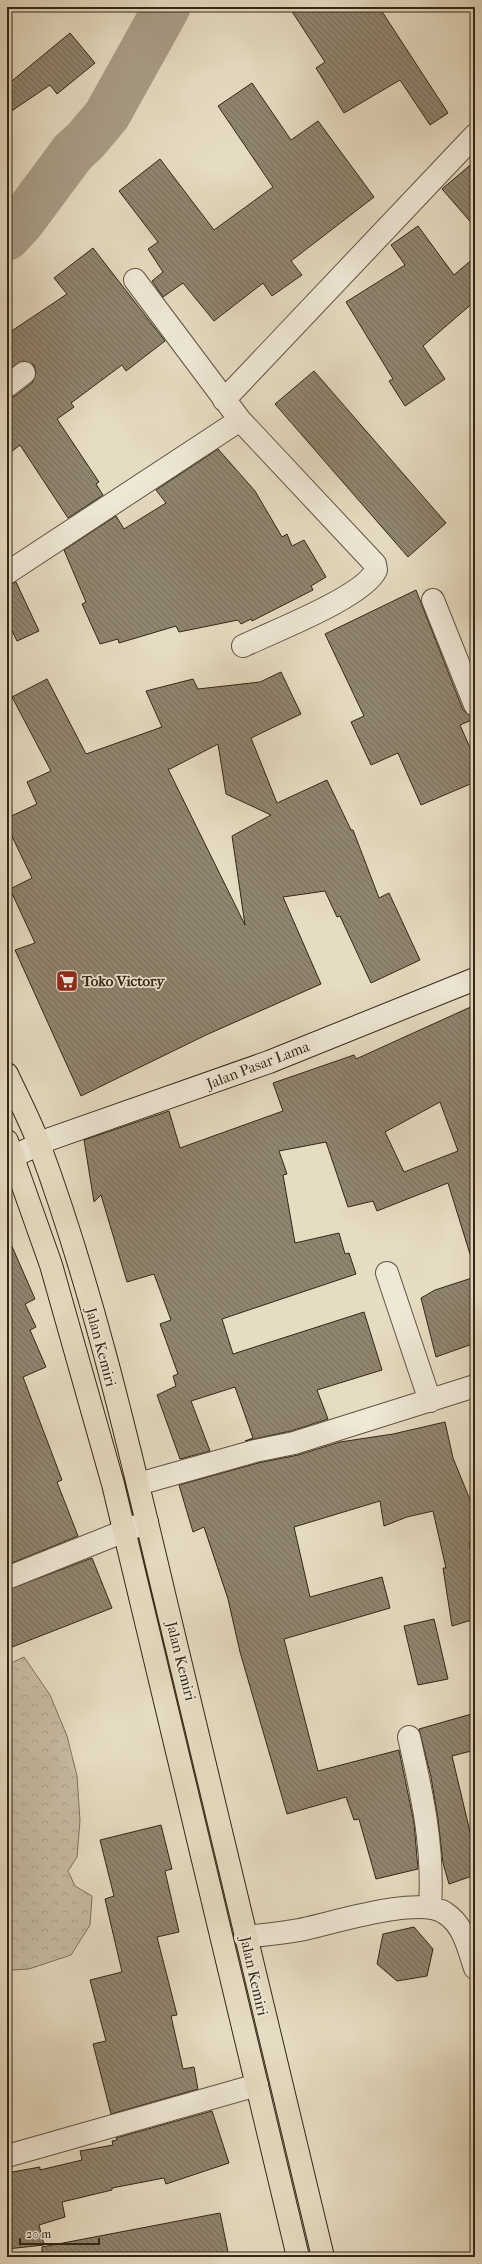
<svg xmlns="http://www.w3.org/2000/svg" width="482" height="2264" viewBox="0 0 482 2264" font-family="'IM FELL French Canon',serif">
<defs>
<pattern id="forest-crowns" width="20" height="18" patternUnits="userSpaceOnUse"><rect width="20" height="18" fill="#c8bda5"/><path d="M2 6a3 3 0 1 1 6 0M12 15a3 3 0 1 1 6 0" fill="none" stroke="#aca28d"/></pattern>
<pattern id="building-back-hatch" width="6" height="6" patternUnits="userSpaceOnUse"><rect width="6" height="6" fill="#908570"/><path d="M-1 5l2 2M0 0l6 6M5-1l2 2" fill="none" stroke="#766d5b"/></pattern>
</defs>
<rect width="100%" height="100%" fill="#e6dcc2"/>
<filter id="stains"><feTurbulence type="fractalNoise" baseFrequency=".005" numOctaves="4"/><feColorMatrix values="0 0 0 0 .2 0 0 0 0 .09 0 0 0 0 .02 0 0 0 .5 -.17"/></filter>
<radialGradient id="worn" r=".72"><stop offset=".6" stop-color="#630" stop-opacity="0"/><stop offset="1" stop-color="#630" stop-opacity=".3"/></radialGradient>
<path fill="url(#forest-crowns)" stroke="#7e725e" d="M 24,1657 L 50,1695 L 67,1736 L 77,1776 L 80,1821 L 77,1857 L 68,1871 L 75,1886 L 92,1896 L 90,1925 L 71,1955 L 29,1969 L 12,1970 L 7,1967 L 7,1665 Z"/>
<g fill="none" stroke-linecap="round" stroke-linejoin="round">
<path stroke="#a99e88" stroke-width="47" d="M 7,237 L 21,222 L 73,152 L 86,140 L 107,115 L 167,7"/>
</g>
<path fill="url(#building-back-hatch)" stroke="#332717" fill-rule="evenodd" d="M 289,7 L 379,7 L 448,113 L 430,125 L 400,80 L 344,113 L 316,68 L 325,62 Z
M 70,33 L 95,63 L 57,94 L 50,85 L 7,114 L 7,85 Z
M 252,83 L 291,140 L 318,121 L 374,197 L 291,261 L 302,275 L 272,296 L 263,283 L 214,321 L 183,283 L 163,297 L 152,281 L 163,272 L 148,249 L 158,242 L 119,191 L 160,159 L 214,230 L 273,187 L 218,106 Z
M 475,161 L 475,227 L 442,189 Z
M 418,226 L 454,275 L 475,257 L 475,301 L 423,346 L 445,379 L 405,406 L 389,381 L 393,379 L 346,302 L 405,265 L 391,245 Z
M 93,248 L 165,341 L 126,371 L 122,365 L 71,403 L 74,407 L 57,419 L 99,482 L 96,484 L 103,495 L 68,518 L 20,445 L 7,455 L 7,398 L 15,396 L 32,383 L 36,372 L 34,365 L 23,361 L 7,370 L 7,334 L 67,294 L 54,278 Z
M 314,371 L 446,523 L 408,557 L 275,404 Z
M 218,449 L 255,491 L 282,537 L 287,534 L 292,546 L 304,540 L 326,577 L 311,586 L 313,590 L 252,621 L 251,619 L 241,624 L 238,620 L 179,632 L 176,626 L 119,643 L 118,639 L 100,644 L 82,604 L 86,602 L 64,550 L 116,516 L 124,529 L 166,503 L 156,490 Z
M 16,582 L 39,631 L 17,641 L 7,620 L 7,585 Z
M 416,590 L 463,710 L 474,719 L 460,725 L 475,759 L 475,782 L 421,805 L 398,753 L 371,765 L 351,722 L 364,716 L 325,634 Z
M 281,672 L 301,714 L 251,738 L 277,803 L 327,780 L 351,830 L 353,830 L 379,898 L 389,893 L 420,960 L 371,983 L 340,916 L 337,917 L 325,891 L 283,897 L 321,984 L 206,1035 L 81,1096 L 15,950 L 35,943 L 10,889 L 32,878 L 7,826 L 7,818 L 37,804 L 27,782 L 51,771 L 12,697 L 47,679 L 86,754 L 162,727 L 146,691 L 193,679 L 198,689 L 260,682 ZM 218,744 L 226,794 L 271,815 L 232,836 L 245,925 L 168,769 L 170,769 Z
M 475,1005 L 475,1253 L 470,1254 L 448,1183 L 377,1211 L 373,1201 L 348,1207 L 326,1142 L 279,1151 L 287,1174 L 283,1175 L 295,1243 L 339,1233 L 345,1254 L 349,1253 L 356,1274 L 222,1319 L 233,1354 L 364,1312 L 382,1370 L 317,1390 L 328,1419 L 291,1431 L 245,1441 L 253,1438 L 235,1387 L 191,1401 L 210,1451 L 180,1459 L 157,1395 L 176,1386 L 173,1376 L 178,1374 L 160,1324 L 171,1320 L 154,1274 L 127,1282 L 101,1195 L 94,1202 L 84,1140 L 169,1111 L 180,1148 L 283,1111 L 273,1083 L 354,1055 L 356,1059 ZM 440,1102 L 458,1151 L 404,1172 L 385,1132 Z
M 7,1235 L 35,1299 L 25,1304 L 36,1327 L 30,1330 L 46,1367 L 23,1377 L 62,1480 L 57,1482 L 78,1536 L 7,1565 Z
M 475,1277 L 475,1343 L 436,1357 L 421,1298 L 435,1290 Z
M 445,1422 L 453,1458 L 475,1512 L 475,1542 L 469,1543 L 475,1568 L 475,1619 L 452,1626 L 443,1568 L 446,1568 L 433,1511 L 407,1517 L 384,1526 L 380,1501 L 294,1527 L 310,1597 L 382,1577 L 390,1608 L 284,1639 L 318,1771 L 399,1750 L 414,1823 L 418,1869 L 376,1879 L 359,1819 L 354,1820 L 346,1797 L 287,1814 L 240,1652 L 228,1599 L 204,1527 L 193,1532 L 179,1485 L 258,1463 L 298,1455 L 340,1442 L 393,1434 Z
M 92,1558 L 112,1608 L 7,1649 L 7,1590 Z
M 434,1619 L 448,1679 L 418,1685 L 404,1626 Z
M 475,1713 L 475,1750 L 452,1756 L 475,1853 L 475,1875 L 449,1884 L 443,1863 L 438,1819 L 431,1777 L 419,1729 Z
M 161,1825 L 172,1869 L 165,1871 L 179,1932 L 157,1937 L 177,2015 L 171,2016 L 183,2069 L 194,2067 L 198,2089 L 111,2114 L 93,2044 L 106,2041 L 90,1980 L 122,1972 L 105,1899 L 114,1896 L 100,1840 Z
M 414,1927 L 433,1949 L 427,1976 L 397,1981 L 377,1964 L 383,1934 Z
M 212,2111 L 229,2163 L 166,2184 L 164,2178 L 112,2188 L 112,2190 L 62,2202 L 65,2217 L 39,2225 L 44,2245 L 7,2249 L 7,2173 L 40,2167 L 40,2170 L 82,2160 L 80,2151 L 113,2145 L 112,2141 L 117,2140 L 116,2138 Z
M 220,2213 L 229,2257 L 42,2257 L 42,2247 Z"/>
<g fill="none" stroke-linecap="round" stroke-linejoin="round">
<g stroke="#605442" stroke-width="24">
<path id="street" d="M 135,280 L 240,420 L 375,564 L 376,570 C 364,597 272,632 243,646
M 7,386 L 24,373
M 224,400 L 475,135
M 7,573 L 240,420
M 433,600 L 475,705
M 387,1273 L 430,1401
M 138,1484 L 255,1451 L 294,1443 L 475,1386
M 7,1578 L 147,1522
M 409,1737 C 422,1794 434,1847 430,1906
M 245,1937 C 263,1935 282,1933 299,1930 C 331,1924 418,1895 445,1913 C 464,1925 468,1948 475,1968
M 7,2156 L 257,2085"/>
</g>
<g stroke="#332717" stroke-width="24">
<path id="secondary" d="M 14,1156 L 50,1139 L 269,1062 L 475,979"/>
</g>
<g stroke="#332717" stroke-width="24">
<path id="highway" d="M 7,1074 C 18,1098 31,1122 40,1147 C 94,1293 129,1447 165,1598 C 218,1818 269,2038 323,2257
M 7,1141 L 51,1265 L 113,1484 L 298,2257"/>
</g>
<use href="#street" stroke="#efe8d7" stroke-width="22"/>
<use href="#secondary" stroke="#efe8d7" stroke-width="22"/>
<use href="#highway" stroke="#e6dcc2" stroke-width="22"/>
</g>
<defs>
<g id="supermarket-square" transform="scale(1.15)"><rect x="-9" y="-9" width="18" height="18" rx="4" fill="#8f2418" stroke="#efe8d7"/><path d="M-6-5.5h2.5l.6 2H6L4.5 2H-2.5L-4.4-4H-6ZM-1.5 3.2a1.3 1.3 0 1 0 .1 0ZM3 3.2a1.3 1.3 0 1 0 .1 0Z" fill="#fff"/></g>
</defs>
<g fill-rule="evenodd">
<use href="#supermarket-square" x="67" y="981"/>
</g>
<g text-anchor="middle" stroke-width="3.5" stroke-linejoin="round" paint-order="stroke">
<g font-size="15" font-weight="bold" fill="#332717" stroke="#efe8d7" text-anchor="start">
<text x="82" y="986">Toko Victory</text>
</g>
<g font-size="15" fill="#332717" stroke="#efe8d7">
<text transform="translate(258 1065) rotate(-21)" y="5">Jalan Pasar Lama</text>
<text transform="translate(101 1347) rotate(75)" y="5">Jalan Kemiri</text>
<text transform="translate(181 1661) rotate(76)" y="5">Jalan Kemiri</text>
<text transform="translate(254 1976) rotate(77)" y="5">Jalan Kemiri</text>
</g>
</g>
<rect width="482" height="2264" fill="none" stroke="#e6dcc2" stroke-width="24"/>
<rect x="8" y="8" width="466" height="2248" fill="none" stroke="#332717" stroke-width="2"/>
<rect x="12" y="12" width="458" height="2240" fill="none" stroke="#332717"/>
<path d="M20 2238v6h79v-6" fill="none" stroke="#332717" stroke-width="2"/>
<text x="26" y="2238" font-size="12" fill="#332717" stroke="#efe8d7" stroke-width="3" paint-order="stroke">20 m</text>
<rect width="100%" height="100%" filter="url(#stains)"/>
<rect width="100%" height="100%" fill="url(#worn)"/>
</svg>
